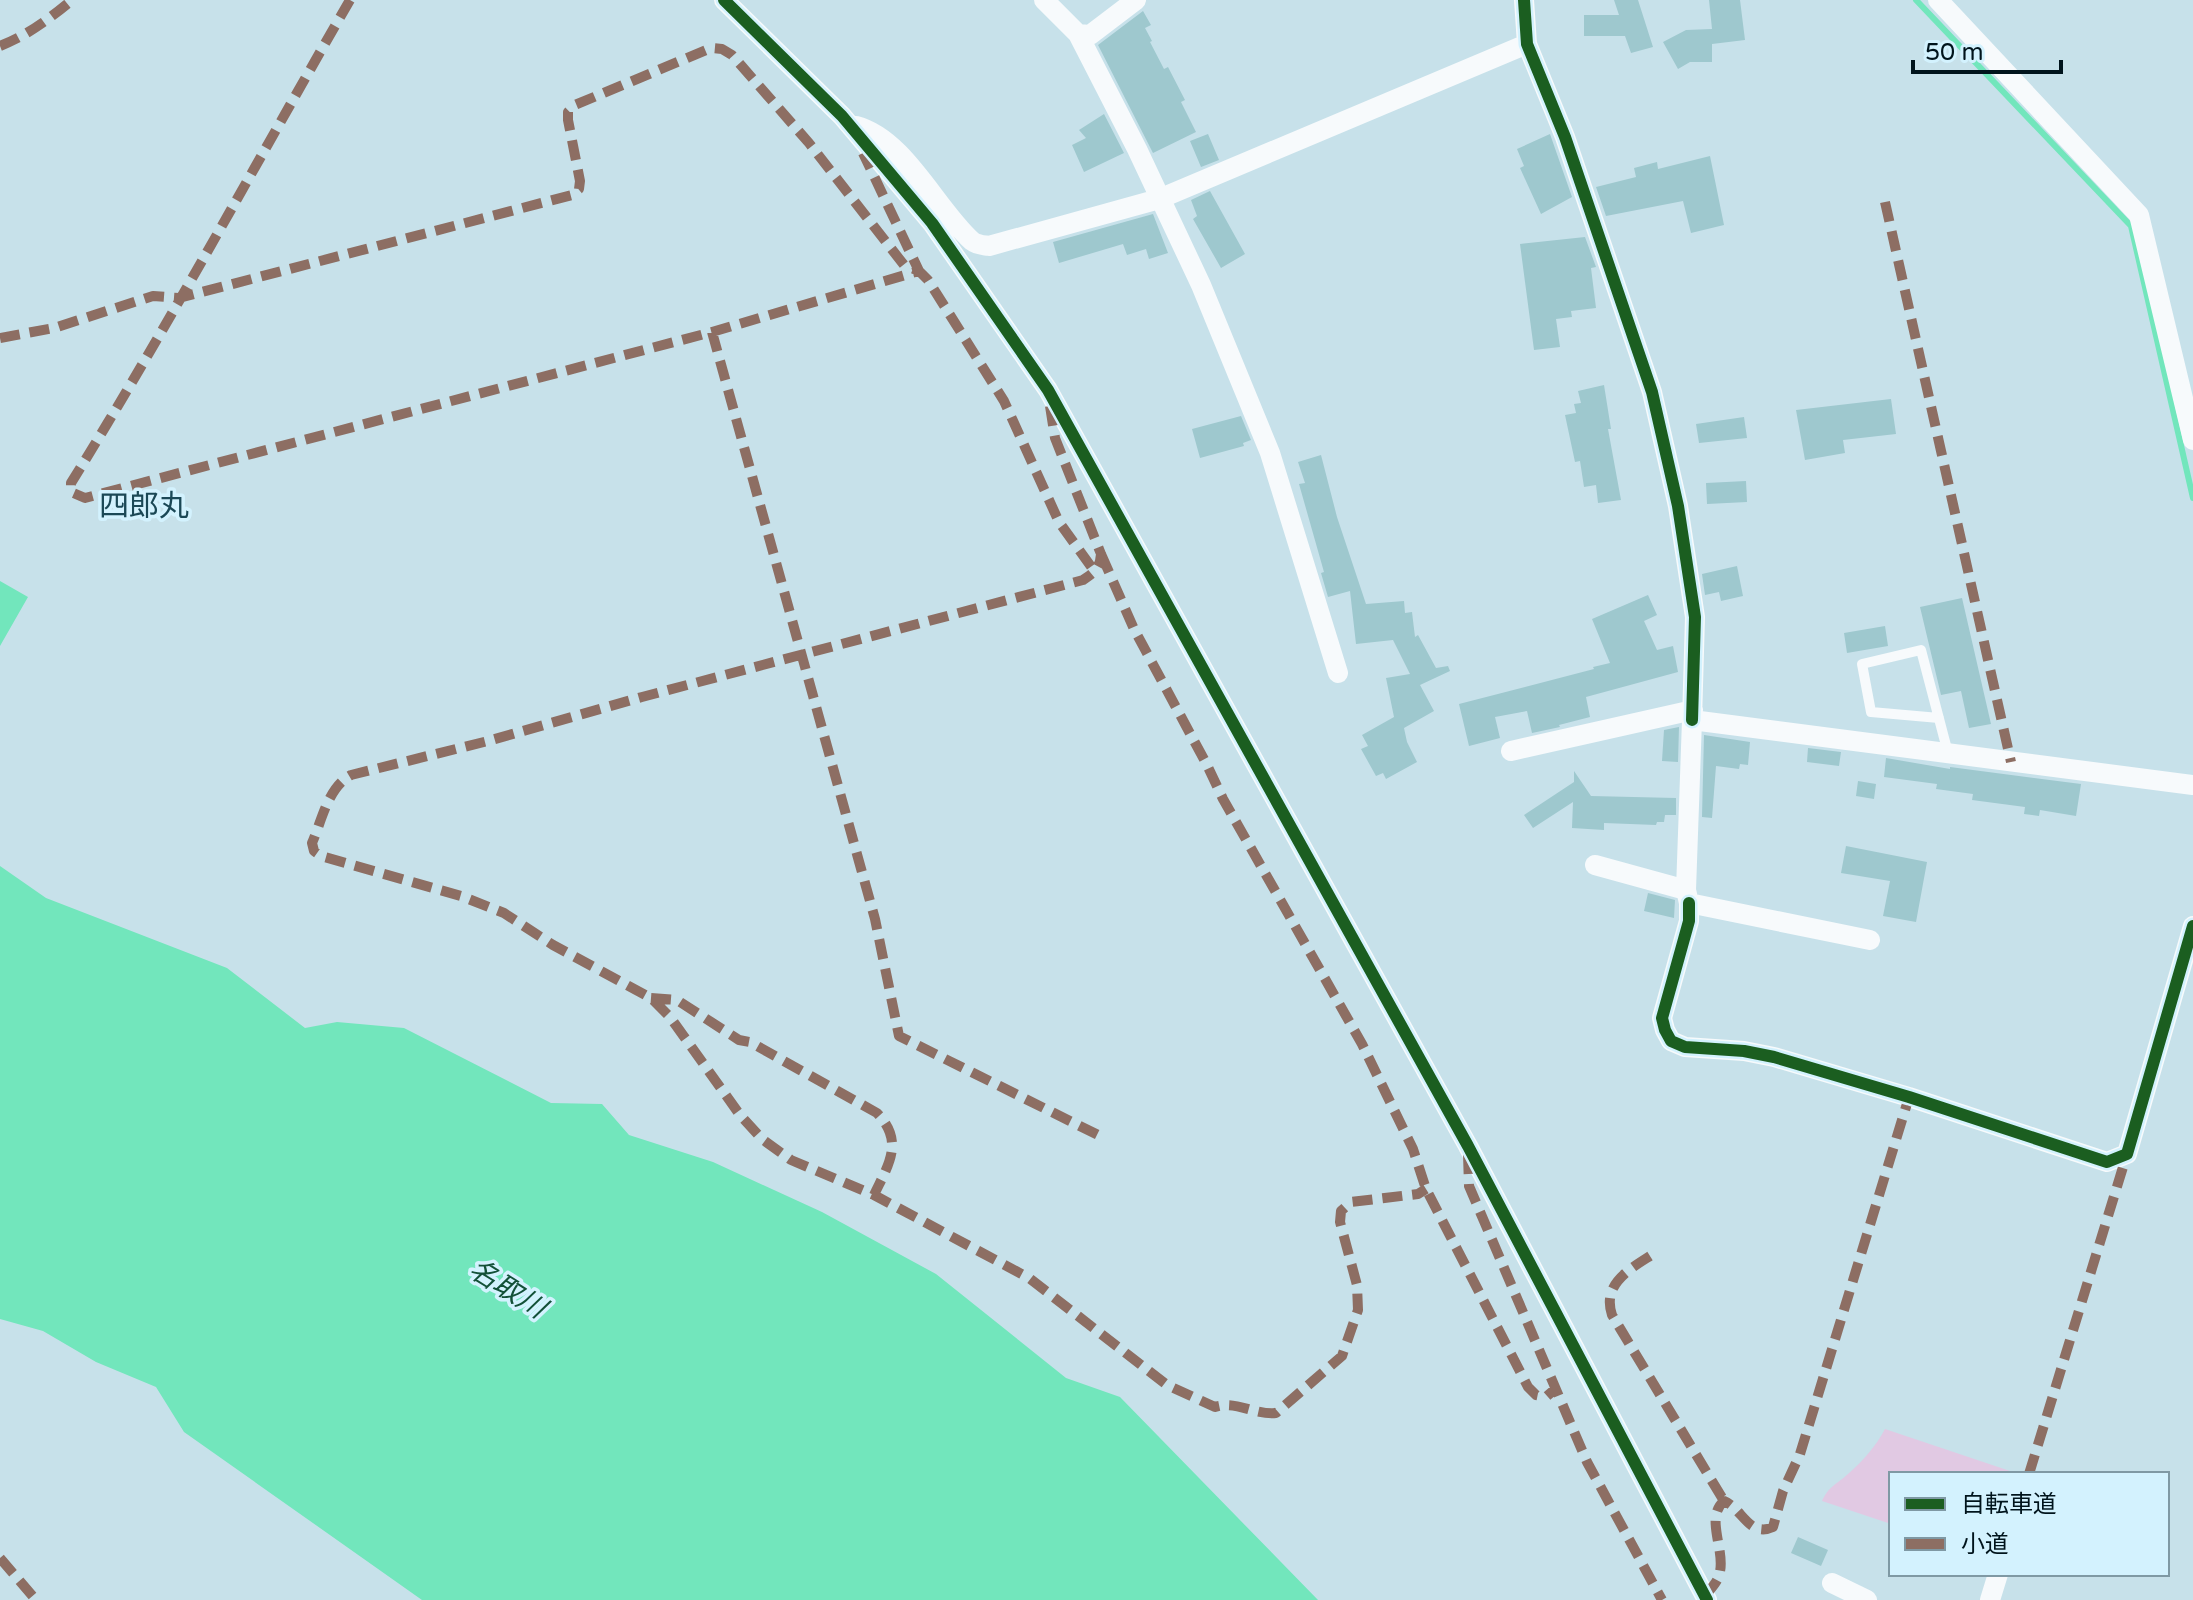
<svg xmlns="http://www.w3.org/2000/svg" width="2193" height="1600" viewBox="0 0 2193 1600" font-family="'Varela Round','Noto Sans JP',sans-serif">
<rect width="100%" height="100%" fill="#c7e1ea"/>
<path fill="#e1c9e3" d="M 1885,1429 L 2019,1474 L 1891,1474 L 1891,1524 L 1822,1501 C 1829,1486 1837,1484 1848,1474 C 1863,1461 1876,1446 1885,1429 Z"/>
<path fill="#72e6bc" d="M 0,581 L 28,597 L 0,646 Z
M 0,866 L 46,898 L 227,968 L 305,1028 L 337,1022 L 404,1028 L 551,1103 L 602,1104 L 629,1135 L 713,1162 L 822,1212 L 936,1274 L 1066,1378 L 1120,1397 L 1318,1600 L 422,1600 L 184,1432 L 156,1387 L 96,1362 L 43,1331 L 0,1319 Z"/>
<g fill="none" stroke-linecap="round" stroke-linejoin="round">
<path stroke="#72e6bc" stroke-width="6" d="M 1916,0 L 2131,226 L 2193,498"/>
</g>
<path fill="#9ec8ce" d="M 1614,0 L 1638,0 L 1653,47 L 1631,53 L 1625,36 L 1584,36 L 1584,15 L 1619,15 Z
M 1709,0 L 1740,0 L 1745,40 L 1712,44 L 1712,62 L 1690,62 L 1678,69 L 1663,42 L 1686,30 L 1712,29 Z
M 1143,11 L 1151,25 L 1145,28 L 1152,41 L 1150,42 L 1164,69 L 1168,67 L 1185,100 L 1181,102 L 1196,132 L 1153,153 L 1098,45 Z
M 1104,114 L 1124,153 L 1084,172 L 1072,145 L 1086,138 L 1079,130 Z
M 1208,134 L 1219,160 L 1201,167 L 1190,141 Z
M 1550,134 L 1572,197 L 1541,214 L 1520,168 L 1524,166 L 1517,149 Z
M 1710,156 L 1724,225 L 1691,233 L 1683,201 L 1606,216 L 1596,187 L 1636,177 L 1634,168 L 1657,162 L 1658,169 Z
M 1210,191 L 1245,254 L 1221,268 L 1193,219 L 1197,216 L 1191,200 Z
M 1153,214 L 1168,253 L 1149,259 L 1146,249 L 1127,255 L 1123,244 L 1059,263 L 1053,242 Z
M 1585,237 L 1596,267 L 1591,268 L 1596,308 L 1571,311 L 1572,317 L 1556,319 L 1560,347 L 1534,350 L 1520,244 Z
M 1604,385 L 1611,429 L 1608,429 L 1621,500 L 1598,503 L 1596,485 L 1584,487 L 1580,461 L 1575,462 L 1565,415 L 1576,413 L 1574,404 L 1581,403 L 1578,391 Z
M 1891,399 L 1896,434 L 1843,440 L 1845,453 L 1805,460 L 1796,410 Z
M 1241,416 L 1251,440 L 1243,443 L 1244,446 L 1200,458 L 1192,429 Z
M 1744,417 L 1747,438 L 1699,443 L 1696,424 Z
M 1321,455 L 1337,517 L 1366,604 L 1404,601 L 1405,613 L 1412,612 L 1415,637 L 1418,635 L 1436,668 L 1448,666 L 1450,671 L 1420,685 L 1434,711 L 1404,728 L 1407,742 L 1417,762 L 1386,779 L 1383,773 L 1376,776 L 1361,749 L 1368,746 L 1362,735 L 1394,717 L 1386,678 L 1410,674 L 1393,640 L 1356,644 L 1350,591 L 1328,597 L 1321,573 L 1324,572 L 1299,484 L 1305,483 L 1298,462 Z
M 1746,481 L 1747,502 L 1707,504 L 1706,483 Z
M 1737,566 L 1743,596 L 1721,601 L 1719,592 L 1705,595 L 1702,574 Z
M 1648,595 L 1657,615 L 1644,621 L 1657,650 L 1673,646 L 1678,672 L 1586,697 L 1590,717 L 1559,725 L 1560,727 L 1532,733 L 1527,711 L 1495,717 L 1500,738 L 1469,746 L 1459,704 L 1594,669 L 1593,667 L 1610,663 L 1592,619 Z
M 1962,598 L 1991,724 L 1969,728 L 1961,691 L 1941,695 L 1920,607 Z
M 1885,626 L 1888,646 L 1847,653 L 1844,633 Z
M 1679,727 L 1678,762 L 1662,761 L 1664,730 Z
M 1704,735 L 1750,742 L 1748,765 L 1740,764 L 1739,769 L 1716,766 L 1712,818 L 1702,817 Z
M 1808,748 L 1841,752 L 1839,766 L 1807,762 Z
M 1886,758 L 1950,769 L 1950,767 L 2081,784 L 2076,816 L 2040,810 L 2039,816 L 2024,814 L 2025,807 L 1972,800 L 1973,794 L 1936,789 L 1937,784 L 1884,777 Z
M 1574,771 L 1591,796 L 1676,798 L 1676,815 L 1665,815 L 1664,822 L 1657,822 L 1656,825 L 1604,823 L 1604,830 L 1572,828 L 1573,802 L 1533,828 L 1524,815 L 1574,782 Z
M 1858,781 L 1876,784 L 1874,799 L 1856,796 Z
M 1846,846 L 1927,862 L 1916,922 L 1883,916 L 1890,881 L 1841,873 Z
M 1648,893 L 1675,900 L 1674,918 L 1644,911 Z
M 1798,1537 L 1828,1550 L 1821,1566 L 1791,1553 Z"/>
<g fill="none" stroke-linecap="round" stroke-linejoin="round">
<path stroke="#f7fafc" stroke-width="10" d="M 1939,718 L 1871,712 L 1862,664 L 1921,650 L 1948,753"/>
<path stroke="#f7fafc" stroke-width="20" d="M 724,0 L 842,116 L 932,223 L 1048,390 L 1468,1146 L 1707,1600
M 1044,0 L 1078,34 L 1090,35 L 1136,0
M 1524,0 L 1527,44 L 1565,137 L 1652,392 L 1678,506 L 1695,617 L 1692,720
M 1938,0 L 2139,215 L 2193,440
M 1078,34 L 1137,149 L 1201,285 L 1270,453 L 1338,673
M 856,126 C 905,139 936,209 972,241 C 977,245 983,245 989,246 L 1159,199 L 1527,44
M 1511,751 L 1693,710
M 1595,865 L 1686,890 L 1692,720 L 2193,785
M 1686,890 L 1689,903 L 1870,940
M 1689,903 L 1689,921 L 1662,1018 L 1665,1030 L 1671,1041 L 1685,1047 L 1744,1051 L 1774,1057 L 1909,1097 L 2107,1162 L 2127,1154 L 2193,926
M 1832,1583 L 1867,1600
M 1990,1600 L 1998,1574"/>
<path stroke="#8d6e63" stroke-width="10" stroke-dasharray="20 10" stroke-linecap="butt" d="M 350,0 C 257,161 169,325 71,483 L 71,492 L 85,498 L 712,332 L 919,271 L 863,153
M 0,46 C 28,35 49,19 72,0
M 1885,202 L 2011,762
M 712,332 L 875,919 L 899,1036 L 1098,1135
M 0,338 L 54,328 L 153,296 L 179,298 L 572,195 L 579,189 L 580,181 L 568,120 L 568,112 L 575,105 L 711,48 L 722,49 L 732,55 L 809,143 L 904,265 L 919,271 L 928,280 L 1004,401 L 1059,522 L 1095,572
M 1050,406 L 1055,438 L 1101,554 C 1100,568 1095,572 1083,580 L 642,697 L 488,741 L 351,775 C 328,787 322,820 312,843 L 314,851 L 321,856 L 461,896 L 504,913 L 553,945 L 651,998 L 670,1017 L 740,1115 L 762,1139 L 791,1160 L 874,1195 L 1029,1278 L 1167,1385 L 1215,1407 C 1236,1400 1254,1415 1276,1413 L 1342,1356 L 1358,1310 L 1357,1285 L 1340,1222 L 1341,1211 L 1351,1202 L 1418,1194 L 1426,1189
M 1101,554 L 1134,629 L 1207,765 L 1223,799 L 1362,1044 L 1413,1149 L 1426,1189 L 1528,1387 L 1536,1395 L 1546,1397 L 1554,1390
M 651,998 L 677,1000 L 739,1040 L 750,1042 L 877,1113 C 905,1142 888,1165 874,1195
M 1468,1154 L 1469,1186 L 1587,1462 L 1662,1600
M 1650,1256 C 1628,1270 1602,1285 1612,1315 L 1724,1501
M 2029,1474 L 2127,1154
M 0,1558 L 36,1600
M 1705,1596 C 1710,1589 1717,1583 1719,1575 C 1727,1552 1704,1518 1724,1501 C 1742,1508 1749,1538 1773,1527 L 1783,1491 L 1800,1454 L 1909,1097"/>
<g stroke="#d3f2fe" stroke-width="17">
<path id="cycleway" d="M 724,0 L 842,116 L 932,223 L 1048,390 L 1468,1146 L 1707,1600
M 1524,0 L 1527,44 L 1565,137 L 1652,392 L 1678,506 L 1695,617 L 1692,720
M 1689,903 L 1689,921 L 1662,1018 L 1665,1030 L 1671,1041 L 1685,1047 L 1744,1051 L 1774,1057 L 1909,1097 L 2107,1162 L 2127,1154 L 2193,926"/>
</g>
<use href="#cycleway" stroke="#1b5e20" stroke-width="12"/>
</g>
<g text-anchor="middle" stroke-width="7" stroke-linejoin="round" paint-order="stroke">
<g font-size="28" font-style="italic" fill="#135138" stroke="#d3f2fe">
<text transform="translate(508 1288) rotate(32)" y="10">名取川</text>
</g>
<g font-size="30" fill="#1b4856" stroke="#d3f2fe">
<text x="144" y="516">四郎丸</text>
</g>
</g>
<rect x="1889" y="1472" width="280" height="104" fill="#d3f2fe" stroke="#7f99a4" stroke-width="2"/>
<rect x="1905" y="1498" width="40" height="12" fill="#1b5e20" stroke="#7f99a4" stroke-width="2"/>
<text x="1961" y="1512" font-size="24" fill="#00141c">自転車道</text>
<rect x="1905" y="1538" width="40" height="12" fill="#8d6e63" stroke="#7f99a4" stroke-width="2"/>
<text x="1961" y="1552" font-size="24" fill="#00141c">小道</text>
<path d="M1913 60v12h148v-12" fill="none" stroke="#00141c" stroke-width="4"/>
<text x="1925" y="60" font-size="24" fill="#00141c" stroke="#d3f2fe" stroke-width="6" paint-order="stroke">50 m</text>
</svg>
